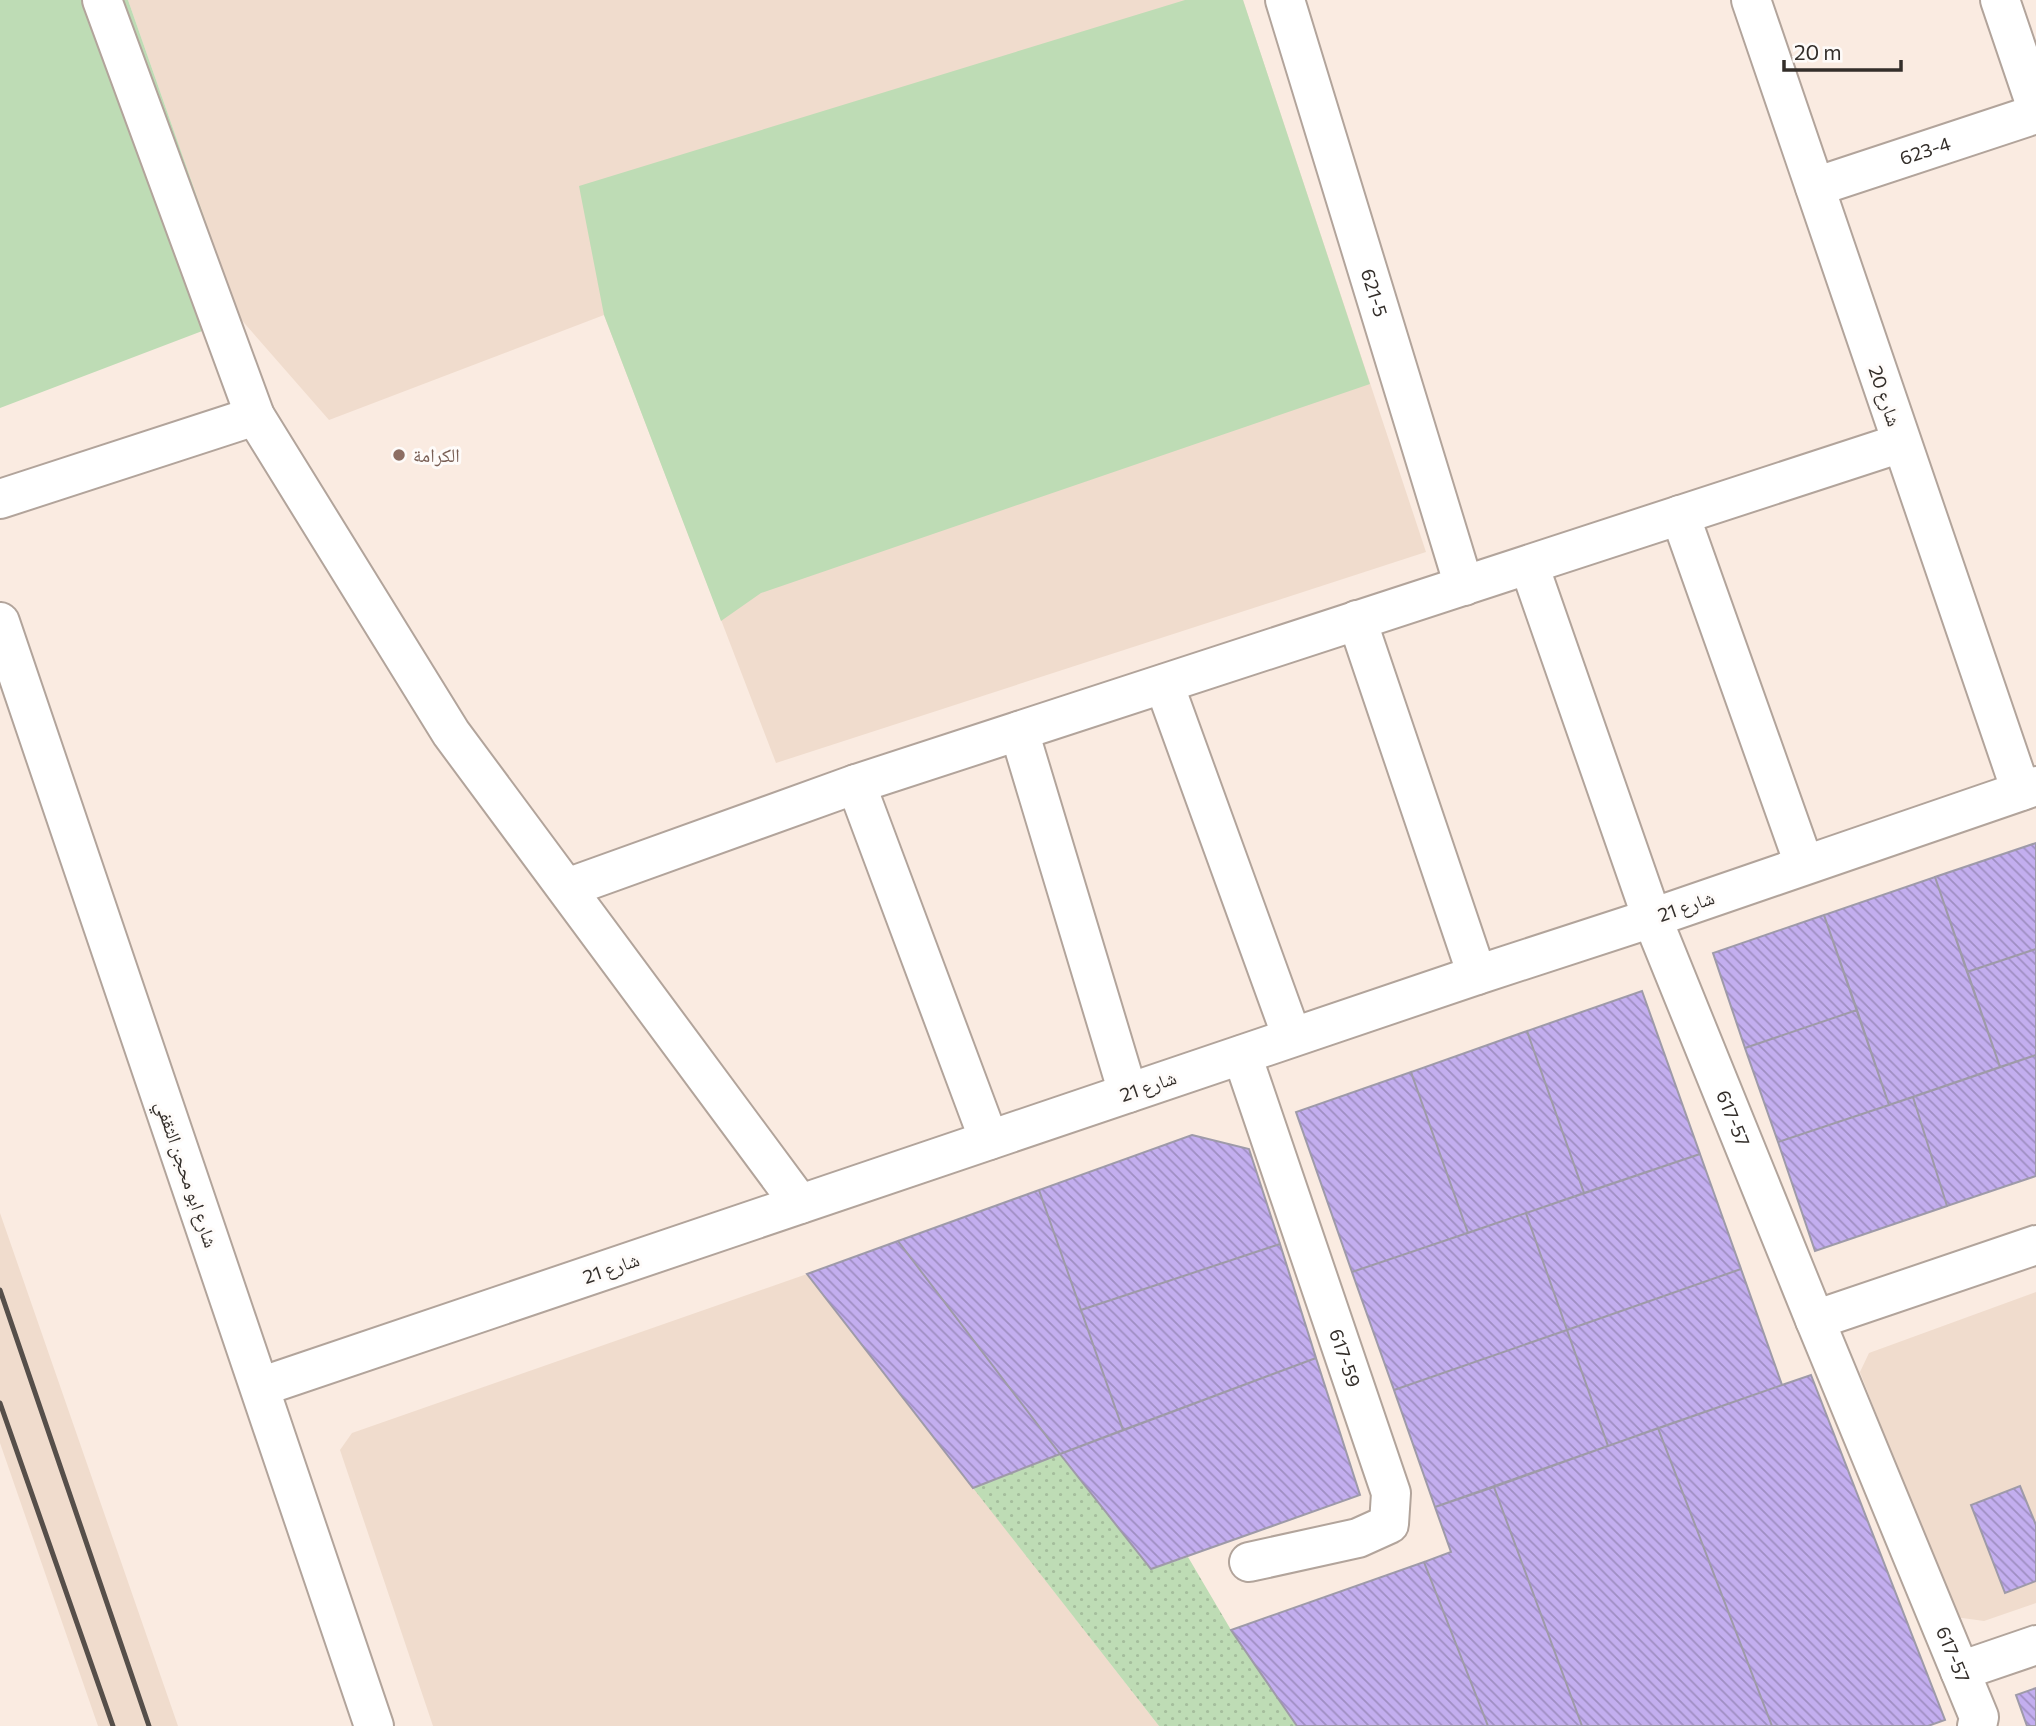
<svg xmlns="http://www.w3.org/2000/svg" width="2036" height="1726" viewBox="0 0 2036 1726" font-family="Commissioner,'Noto Naskh Arabic',sans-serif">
<defs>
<pattern id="green-dots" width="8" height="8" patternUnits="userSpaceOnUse" patternTransform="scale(1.75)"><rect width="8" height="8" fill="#bedcb5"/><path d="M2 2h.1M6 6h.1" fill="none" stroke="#a4bd9c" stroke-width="1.8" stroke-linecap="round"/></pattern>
<pattern id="building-back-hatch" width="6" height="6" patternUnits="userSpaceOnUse" patternTransform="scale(1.75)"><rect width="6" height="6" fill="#c3aeef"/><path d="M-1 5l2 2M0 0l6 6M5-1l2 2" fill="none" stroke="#9f8ec2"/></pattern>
</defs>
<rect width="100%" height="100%" fill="#faebe1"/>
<path fill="#f0dccd" d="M 128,0 L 1243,0 L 1426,552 L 776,763 L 604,315 L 329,420 L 239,317 Z
M 0,1213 L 178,1726 L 98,1726 L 0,1443 Z
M 807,1274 L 1159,1726 L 433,1726 L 340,1450 L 352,1433 Z
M 2036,1292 L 2036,1603 L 1984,1621 L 1955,1617 L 1860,1372 L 1869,1353 Z"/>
<path fill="url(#green-dots)" d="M 1060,1454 L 1151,1569 L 1188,1557 L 1231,1630 L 1297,1726 L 1159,1726 L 973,1488 Z"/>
<path fill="#bedcb5" d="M 0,0 L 128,0 L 239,317 L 0,408 Z
M 1185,0 L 1243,0 L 1370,384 L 761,593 L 721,621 L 604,315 L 579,186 Z"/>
<path fill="url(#building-back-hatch)" stroke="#9e9aa8" stroke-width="2" d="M 2036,843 L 2036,949 L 1967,972 L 1935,877 Z
M 1935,877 L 2000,1067 L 1889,1105 L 1824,915 Z
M 1824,915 L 1857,1010 L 1745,1048 L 1713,953 Z
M 2036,949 L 2036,1055 L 2000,1067 L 1967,972 Z
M 1642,991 L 1700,1154 L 1584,1193 L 1527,1031 Z
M 1857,1010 L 1889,1105 L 1778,1142 L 1745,1048 Z
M 1527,1031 L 1584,1193 L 1468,1233 L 1411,1072 Z
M 2036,1055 L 2036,1176 L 1947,1206 L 1913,1097 Z
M 1411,1072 L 1468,1233 L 1352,1272 L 1296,1112 Z
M 1913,1097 L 1947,1206 L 1815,1251 L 1778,1142 Z
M 1192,1135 L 1249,1149 L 1280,1244 L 1081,1310 L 1039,1190 Z
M 1700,1154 L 1741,1269 L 1567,1330 L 1526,1213 Z
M 1039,1190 L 1123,1430 L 1060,1454 L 898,1241 Z
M 1526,1213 L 1567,1330 L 1394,1390 L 1352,1272 Z
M 898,1241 L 1060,1454 L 973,1488 L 807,1274 Z
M 1280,1244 L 1316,1358 L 1123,1430 L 1081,1310 Z
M 1741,1269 L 1782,1385 L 1608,1446 L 1567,1330 Z
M 1567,1330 L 1608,1446 L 1435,1507 L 1394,1390 Z
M 1316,1358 L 1360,1495 L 1151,1569 L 1060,1454 Z
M 1811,1375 L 1945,1720 L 1928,1726 L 1772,1726 L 1658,1428 Z
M 1658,1428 L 1772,1726 L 1582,1726 L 1494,1487 Z
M 2020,1486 L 2036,1525 L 2036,1581 L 2005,1593 L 1971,1505 Z
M 1494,1487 L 1582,1726 L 1488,1726 L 1424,1562 L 1451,1552 L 1435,1507 Z
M 1424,1562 L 1488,1726 L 1297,1726 L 1231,1630 Z
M 2036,1688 L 2036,1726 L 2027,1726 L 2016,1695 Z"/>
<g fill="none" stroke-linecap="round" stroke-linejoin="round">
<g stroke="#b2a49b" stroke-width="42">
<g id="minor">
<path d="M 102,0 L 255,416 L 451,733 L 800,1204"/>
<path id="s1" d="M 1285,0 L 1464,586"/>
<path d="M 1751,0 L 2021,791"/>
<path d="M 2000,0 L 2036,106"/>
<path id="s2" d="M 1815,187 L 2036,114"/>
<path d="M 0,499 L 255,416"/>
<path d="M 1680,515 L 1804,864"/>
<path id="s3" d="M 1529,565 L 1652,918 L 1815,1320 L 2036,1245"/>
<path d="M 1357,620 L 1477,975"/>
<path d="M 0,622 L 374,1726"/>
<path d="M 1164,684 L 1292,1037"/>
<path d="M 1019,731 L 1128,1093"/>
<path d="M 856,784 L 989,1140"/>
<path d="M 567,888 L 856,784 L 1901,443"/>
<path id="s4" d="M 1242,1055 L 1391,1493 L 1389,1524 L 1358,1538 L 1249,1562"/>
<path id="s5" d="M 1815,1320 L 1979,1717 L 1977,1726"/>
<path d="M 260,1387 L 1477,975 L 1652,918 L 2036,786"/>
<path d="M 1960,1671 L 2036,1645"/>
</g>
</g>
<use href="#minor" stroke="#fff" stroke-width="38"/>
<path stroke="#564f4a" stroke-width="5" d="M 0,1290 L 149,1726
M 0,1403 L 113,1726"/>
</g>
<circle fill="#8d6e63" stroke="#fefbf9" stroke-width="2.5" cx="399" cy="455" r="7"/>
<g text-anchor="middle" stroke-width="6" stroke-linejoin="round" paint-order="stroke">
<g font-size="19" fill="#332e2a" stroke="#fefbf9">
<text dy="7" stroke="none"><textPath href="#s2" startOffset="116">623-4</textPath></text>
<text dy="7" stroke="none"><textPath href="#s1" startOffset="306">621-5</textPath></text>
<text transform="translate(1885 396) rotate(71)" y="7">شارع 20</text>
<text transform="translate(1686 906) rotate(-19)" y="7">شارع 21</text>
<text transform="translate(1148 1086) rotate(-19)" y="7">شارع 21</text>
<text dy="7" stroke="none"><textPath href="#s3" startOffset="590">617-57</textPath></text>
<text transform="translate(187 1174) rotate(71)" y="7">شارع ابو محجن الثقفي</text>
<text transform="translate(611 1268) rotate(-19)" y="7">شارع 21</text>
<text dy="7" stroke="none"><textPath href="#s4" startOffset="320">617-59</textPath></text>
<text dy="7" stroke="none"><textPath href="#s5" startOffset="362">617-57</textPath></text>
</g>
<g font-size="19" fill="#785e54" stroke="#fefbf9" text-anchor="start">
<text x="413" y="462">الكرامة</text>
</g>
</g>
<path d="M1784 60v10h117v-10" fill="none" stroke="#332e2a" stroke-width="3.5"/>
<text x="1794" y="60" font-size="21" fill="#332e2a" stroke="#fefbf9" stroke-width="5" paint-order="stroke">20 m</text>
</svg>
